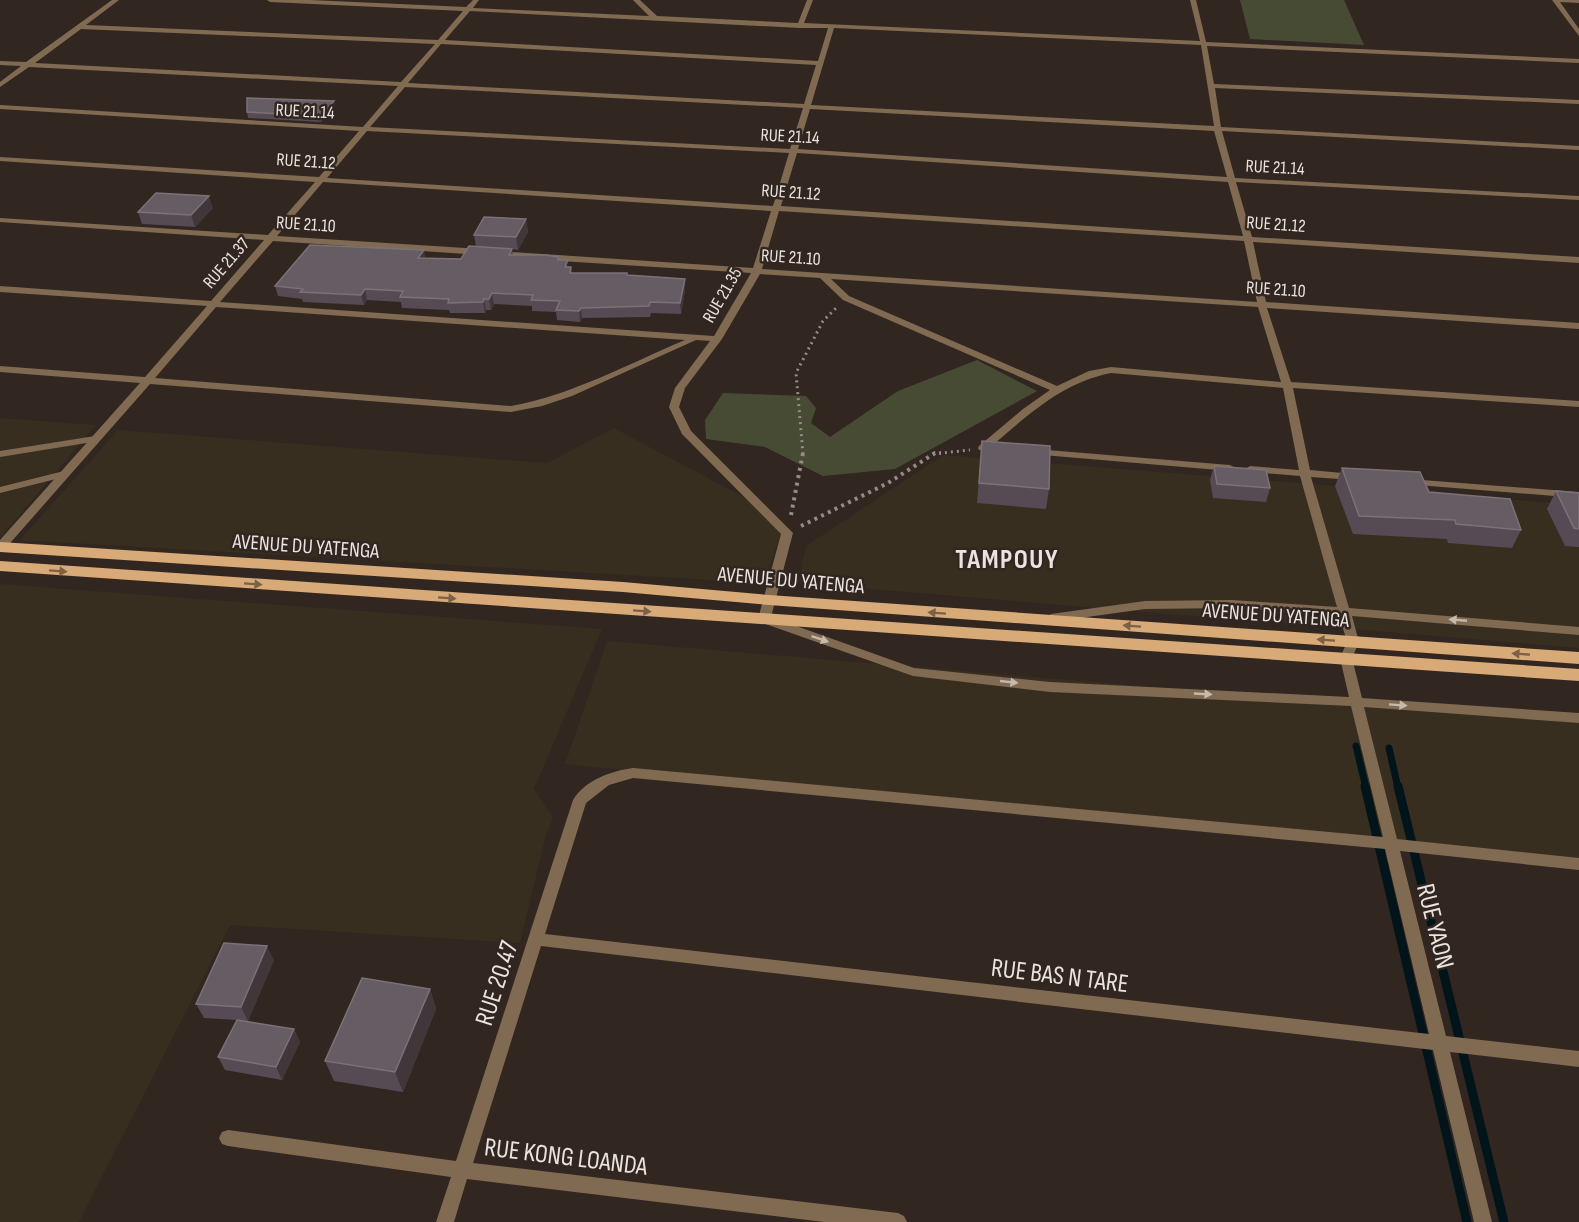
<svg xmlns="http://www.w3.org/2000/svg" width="1579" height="1222" viewBox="0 0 1579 1222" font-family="'Sofia Sans Condensed',sans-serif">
<rect width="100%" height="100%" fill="#312620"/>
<path fill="#382e1f" d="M 0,418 L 96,425 L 0,538 Z
M 614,428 L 753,502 L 781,533 L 764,583 L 20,540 L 118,430 L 547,463 Z
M 943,455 L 1579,505 L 1579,648 L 798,583 L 806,546 Z
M 0,584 L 602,629 L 534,789 L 553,818 L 546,835 L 520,943 L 230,925 L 79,1222 L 0,1222 Z
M 607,641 L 1579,723 L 1579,866 L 565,764 Z"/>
<path fill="#484b34" d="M 1240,0 L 1344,0 L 1364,45 L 1250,39 Z
M 977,360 L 1037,391 L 895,469 L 823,476 L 765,447 L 706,439 L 705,420 L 723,393 L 806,396 L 816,408 L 811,423 L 830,437 L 898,391 Z"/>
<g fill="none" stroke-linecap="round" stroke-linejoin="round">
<path stroke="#001419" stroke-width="7" d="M 1356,746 L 1366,788
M 1389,748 L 1398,788"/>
<path stroke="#001419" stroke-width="9" d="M 1365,786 L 1467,1222
M 1398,786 L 1504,1222"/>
<path stroke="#948a86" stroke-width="3" stroke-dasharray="2 4" stroke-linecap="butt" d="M 803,454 L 796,373 L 823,321 L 836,308
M 933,454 L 970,450"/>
<path stroke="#948a86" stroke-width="4" stroke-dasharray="3 4.5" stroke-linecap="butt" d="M 791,515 L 803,453
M 801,526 L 888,483 L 935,453 L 941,453"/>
<path fill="#806a52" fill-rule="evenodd" d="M 95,436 L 100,439 L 99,441 L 0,457 L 0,451 Z
M 64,471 L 68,472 L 69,474 L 68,476 L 0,493 L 0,487 Z"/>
<path fill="#806a52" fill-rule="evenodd" d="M 112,0 L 119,0 L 86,25 L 438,40 L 463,11 L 270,2 L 267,0 L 310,0 L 466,7 L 473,0 L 479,0 L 473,8 L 649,16 L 633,0 L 640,0 L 657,16 L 798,23 L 807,0 L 813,0 L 804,23 L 1200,41 L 1190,0 L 1196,0 L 1206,42 L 1579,59 L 1579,63 L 1207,46 L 1214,84 L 1579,100 L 1579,104 L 1215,88 L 1221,127 L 1579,146 L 1579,150 L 1222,131 L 1235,178 L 1579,196 L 1579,200 L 1236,182 L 1252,237 L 1579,257 L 1579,263 L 1253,242 L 1266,302 L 1579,323 L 1579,329 L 1267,308 L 1291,382 L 1579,401 L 1579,407 L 1293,388 L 1310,470 L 1353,474 L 1358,477 L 1353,480 L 1311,477 L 1349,608 L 1579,627 L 1579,635 L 1352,616 L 1359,642 L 1352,658 L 1362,698 L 1579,713 L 1579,723 L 1364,707 L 1397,839 L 1579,858 L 1579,870 L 1400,851 L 1446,1036 L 1579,1051 L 1579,1067 L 1450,1052 L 1492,1222 L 1474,1222 L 1433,1050 L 541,946 L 473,1163 L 898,1213 L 904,1216 L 907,1222 L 824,1222 L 467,1179 L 454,1222 L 436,1222 L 451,1177 L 228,1146 L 222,1144 L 219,1138 L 222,1132 L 228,1130 L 456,1161 L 573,800 C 585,780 611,771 633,768 L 1383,837 L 1351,706 L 1050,692 L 913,676 L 760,622 L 758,619 L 781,534 L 682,434 L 669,407 L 675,388 L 710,341 L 696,340 L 572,396 L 542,406 L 511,412 L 150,384 L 4,550 L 0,551 L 0,540 L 140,383 L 0,372 L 0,366 L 145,377 L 207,306 L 0,292 L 0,286 L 211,301 L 264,240 L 0,222 L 0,218 L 268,235 L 315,182 L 0,161 L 0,157 L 319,177 L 359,131 L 0,109 L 0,105 L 363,127 L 398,86 L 29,67 L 0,87 L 0,82 L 21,66 L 0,65 L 0,61 L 26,62 ZM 470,11 L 800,28 L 828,28 L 818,61 L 445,40 ZM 834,28 L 1201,45 L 1214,126 L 811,105 ZM 81,29 L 435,44 L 401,82 L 35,63 ZM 441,44 L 816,65 L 804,104 L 408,83 ZM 405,87 L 803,108 L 790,149 L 370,127 ZM 810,109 L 1214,131 L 1227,177 L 798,149 ZM 367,131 L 789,153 L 773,206 L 327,178 ZM 797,153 L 1228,182 L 1243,236 L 781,206 ZM 323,182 L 771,211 L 753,268 L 498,251 L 494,254 L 498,257 L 751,273 L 714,336 L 220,302 L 273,241 L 481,255 L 485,252 L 481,249 L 277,236 ZM 779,211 L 1244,241 L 1257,302 L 762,269 ZM 760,274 L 820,278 L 843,300 L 1050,390 L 1023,409 L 979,446 L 978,448 L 979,450 L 987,450 C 1025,418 1060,383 1111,373 L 1283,388 L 1299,470 L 1250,466 L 1245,469 L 1250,472 L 1300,476 L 1337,607 L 1232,600 L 1145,601 L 1051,614 L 1045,618 L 1051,622 L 1145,609 L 1232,608 L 1339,615 L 1347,642 L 1340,658 L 1349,697 L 1050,682 L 914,668 L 771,617 L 793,533 L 691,431 L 679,407 L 685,388 L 722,339 ZM 831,279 L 1258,307 L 1281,382 L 1111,367 L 1089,371 L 1057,386 L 849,296 ZM 216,307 L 685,340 C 628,364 572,395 511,406 L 155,378 ZM 633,778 L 1385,849 L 1429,1034 L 545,934 L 586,803 L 609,785 Z
M 1552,0 L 1579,0 L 1579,3 L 1560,2 L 1579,29 L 1579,36 Z
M 1035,449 L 1230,465 L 1235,468 L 1230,471 L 1031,454 L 1030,452 Z
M 1409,479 L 1579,492 L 1579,498 L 1405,484 L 1404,482 L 1405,480 Z"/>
<path fill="#d8aa77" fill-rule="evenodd" d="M 0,542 L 623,582 L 769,595 L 1579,652 L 1579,664 L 769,605 L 623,592 L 0,552 Z
M 0,561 L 1579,669 L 1579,681 L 0,571 Z"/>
</g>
<path fill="#564b54" d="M 335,106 L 321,122 L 248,118 L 247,112 Z
M 213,208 L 195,227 L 142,224 L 138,212 Z
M 526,219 L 528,232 L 518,250 L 512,249 L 513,255 L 559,260 L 569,267 L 571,267 L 572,273 L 627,273 L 628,276 L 685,290 L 681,314 L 651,313 L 650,317 L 582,318 L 580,322 L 557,320 L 556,312 L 532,311 L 532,306 L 494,304 L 491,310 L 486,310 L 485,313 L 450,313 L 449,310 L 402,308 L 401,302 L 367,300 L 364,305 L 303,302 L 302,299 L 278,296 L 275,286 L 425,258 L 461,259 L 476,247 L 474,235 Z
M 982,441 L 1049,489 L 1046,509 L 977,503 Z
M 1214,466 L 1270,488 L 1266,502 L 1213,498 L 1210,480 Z
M 1342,468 L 1429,492 L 1521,530 L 1512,548 L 1448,543 L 1447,539 L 1353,534 L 1335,486 Z
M 1556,491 L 1579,493 L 1579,547 L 1565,546 L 1547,509 Z
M 274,960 L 248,1021 L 239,1020 L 294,1029 L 300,1042 L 282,1080 L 225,1070 L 218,1057 L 237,1020 L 204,1018 L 196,1004 Z
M 430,989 L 436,1009 L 403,1092 L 334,1081 L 325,1061 Z"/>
<path fill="#413639" d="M 334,101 L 335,106 L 321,122 L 319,116 Z
M 209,196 L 213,208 L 195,227 L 191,215 Z
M 526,219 L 528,232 L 518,250 L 516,237 Z
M 424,250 L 426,260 L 418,258 Z
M 685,279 L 685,290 L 681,314 L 680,303 Z
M 365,289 L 367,300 L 364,305 L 361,295 Z
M 492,293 L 494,304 L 491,310 L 489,299 Z
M 484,299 L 486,310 L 485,313 L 483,302 Z
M 581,308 L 582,318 L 580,322 L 579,311 Z
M 267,946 L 274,960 L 248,1021 L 241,1007 Z
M 430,989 L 436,1009 L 403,1092 L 395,1072 Z
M 294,1029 L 300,1042 L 282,1080 L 276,1067 Z"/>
<path fill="#665c63" stroke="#7b7177" stroke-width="1.5" d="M 247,98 L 334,101 L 319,116 L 247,112 Z
M 156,193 L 209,196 L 191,215 L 138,212 Z
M 484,217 L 526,219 L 516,237 L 474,235 Z
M 310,245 L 424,250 L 418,258 L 461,259 L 469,246 L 512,249 L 509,255 L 545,255 L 558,257 L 558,260 L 568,260 L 565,267 L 571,267 L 570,273 L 627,273 L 627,275 L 685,279 L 680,303 L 650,302 L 649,306 L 581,308 L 579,311 L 556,310 L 560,301 L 531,300 L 533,295 L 492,293 L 489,299 L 484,299 L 483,302 L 448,303 L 449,299 L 400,297 L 403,291 L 365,289 L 361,295 L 300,292 L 303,289 L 275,286 Z
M 982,441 L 1050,446 L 1049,489 L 979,483 Z
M 1214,466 L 1266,470 L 1270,488 L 1217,484 Z
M 1342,468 L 1420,472 L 1429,492 L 1510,499 L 1521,530 L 1456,524 L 1455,520 L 1359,516 Z
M 1556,491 L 1579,493 L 1579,529 L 1574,528 Z
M 224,943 L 267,946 L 241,1007 L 196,1004 Z
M 362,978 L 430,989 L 395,1072 L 325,1061 Z
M 237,1020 L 294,1029 L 276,1067 L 218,1057 Z"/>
<defs><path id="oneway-solid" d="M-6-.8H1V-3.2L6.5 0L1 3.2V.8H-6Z" transform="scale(1.5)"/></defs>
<g fill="#7c6147">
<use href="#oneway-solid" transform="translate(58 571) rotate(4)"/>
<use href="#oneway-solid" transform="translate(253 584) rotate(4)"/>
<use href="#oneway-solid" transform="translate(447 598) rotate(4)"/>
<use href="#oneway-solid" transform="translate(642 611) rotate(4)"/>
<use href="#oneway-solid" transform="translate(937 613) rotate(-176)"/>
<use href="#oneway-solid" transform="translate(1132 626) rotate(-176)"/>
<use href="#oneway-solid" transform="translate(1326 640) rotate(-176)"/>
<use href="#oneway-solid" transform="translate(1521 654) rotate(-176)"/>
</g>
<g fill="#c6b9ae">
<use href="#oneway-solid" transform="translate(1458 620) rotate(-175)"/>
<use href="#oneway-solid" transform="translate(820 639) rotate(19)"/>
<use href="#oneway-solid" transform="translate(1009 682) rotate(6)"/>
<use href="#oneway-solid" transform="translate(1203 694) rotate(3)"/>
<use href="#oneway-solid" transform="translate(1398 705) rotate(4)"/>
</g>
<g text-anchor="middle" stroke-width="5" stroke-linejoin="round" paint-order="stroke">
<g font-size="18" fill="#ebe3df" stroke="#312620">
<text transform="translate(305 111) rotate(3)" y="6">RUE 21.14</text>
<text transform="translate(790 136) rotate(3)" y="6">RUE 21.14</text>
<text transform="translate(306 161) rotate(4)" y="6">RUE 21.12</text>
<text transform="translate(1275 167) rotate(3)" y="6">RUE 21.14</text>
<text transform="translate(791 192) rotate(4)" y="6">RUE 21.12</text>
<text transform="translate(306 224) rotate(4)" y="6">RUE 21.10</text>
<text transform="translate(1276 224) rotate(4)" y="6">RUE 21.12</text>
<text transform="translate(791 257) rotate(4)" y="6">RUE 21.10</text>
<text transform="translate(226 263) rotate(-49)" y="6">RUE 21.37</text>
<text transform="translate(1276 289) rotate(4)" y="6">RUE 21.10</text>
<text transform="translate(722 295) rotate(-60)" y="6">RUE 21.35</text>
</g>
<g font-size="21" fill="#ebe3df" stroke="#312620">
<text transform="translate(306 546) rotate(4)" y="7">AVENUE DU YATENGA</text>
<text transform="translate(791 580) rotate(5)" y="7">AVENUE DU YATENGA</text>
<text transform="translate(1276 615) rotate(4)" y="7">AVENUE DU YATENGA</text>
</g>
<g font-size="26" fill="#ebe3df" stroke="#312620">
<text transform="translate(1436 926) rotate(76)" y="9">RUE YAON</text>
<text transform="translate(1060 975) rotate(7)" y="9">RUE BAS N TARE</text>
<text transform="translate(496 983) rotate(-72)" y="9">RUE 20.47</text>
<text transform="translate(566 1156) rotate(7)" y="9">RUE KONG LOANDA</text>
</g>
<g font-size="27" font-weight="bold" letter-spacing="1.5" fill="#ebe3df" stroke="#312620">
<text x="1007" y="568">TAMPOUY</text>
</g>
</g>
</svg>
